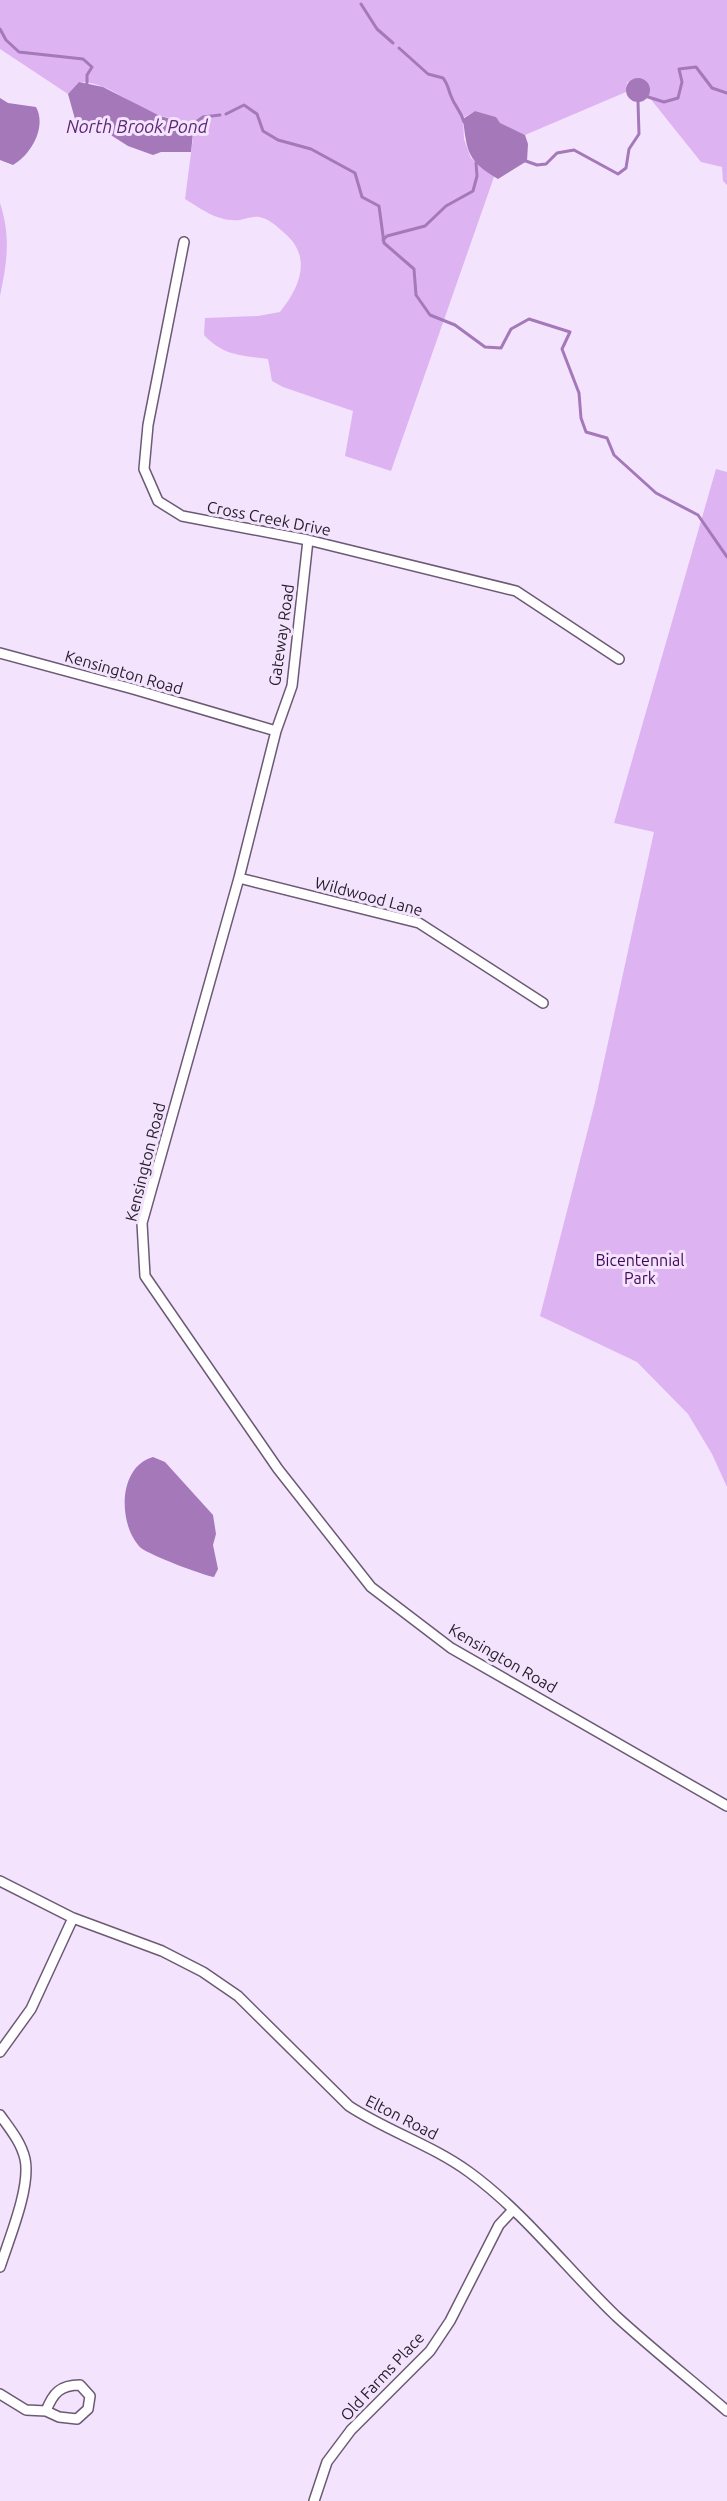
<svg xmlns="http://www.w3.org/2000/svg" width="727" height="2501" viewBox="0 0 727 2501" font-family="Ubuntu,sans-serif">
<rect width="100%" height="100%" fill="#f4e3fd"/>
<path fill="#ddb3f2" d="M 0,0 L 727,0 L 727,185 L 723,181 L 722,167 L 701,162 L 649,97 L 649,87 L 627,82 L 626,92 L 525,135 L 499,123 L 496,117 L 475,111 L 463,118 L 464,139 L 471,158 L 494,177 L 391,471 L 345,456 L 353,411 L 283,387 L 272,381 L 268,359 C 240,355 224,356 204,335 L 205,318 L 258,316 L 280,312 C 301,286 313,255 282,231 C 276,225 267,218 259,217 C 253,216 246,219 240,220 C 218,222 203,210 185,199 L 193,138 L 193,133 L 186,123 C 177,119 168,118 158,115 C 131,106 110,82 79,82 L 68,94 L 0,49 Z
M 0,203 C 11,237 7,262 0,296 Z
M 716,469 L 727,472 L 727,1487 L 712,1454 L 688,1414 L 637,1362 L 540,1316 L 595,1102 L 654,832 L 614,823 Z"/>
<path fill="#a478b9" d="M626 90a12 12 0 1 1 24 0a12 12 0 1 1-24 0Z
M 79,82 L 103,87 L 160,116 L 186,123 L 193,133 L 191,152 L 161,152 L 153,155 L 128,146 L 95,125 L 75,119 L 68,94 Z
M 0,98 L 8,103 L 36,107 C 47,127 31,155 13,165 L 0,160 Z
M 475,111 L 496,117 L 500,123 L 525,135 L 528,144 L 527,161 L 498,179 C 467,161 467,151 463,119 Z
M 153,1457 L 165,1462 L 213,1515 L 216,1534 L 213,1545 L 218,1569 L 214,1577 C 202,1575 150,1555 141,1548 C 118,1526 117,1467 153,1457 Z"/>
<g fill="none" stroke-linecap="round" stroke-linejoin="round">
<path stroke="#a478b9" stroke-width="3" d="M 361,4 L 377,29 L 393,43
M 0,29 L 6,40 L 19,52 L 83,59 L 92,67 L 87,75 L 87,83
M 399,48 L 428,74 L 443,78 C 448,84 448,89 451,96 C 455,107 460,109 464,122
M 645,96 L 664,102 L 678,98 L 682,82 L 679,69 L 696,67 L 712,88 L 727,93
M 226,114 L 244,105 L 257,114 L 263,131 L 278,140 L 311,149 L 355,173 L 362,197 L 379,206 L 384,243 L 414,269 L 416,295 L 430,315 L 455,325 L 485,347 L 501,348 L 511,329 L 529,319 L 570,332 L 562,349 L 579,393 L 581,418 L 586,432 L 607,438 L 614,455 L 656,493 L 698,515 L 727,557
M 189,127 L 203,117 L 220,115
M 523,160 L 537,165 L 546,164 L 557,153 L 574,150 L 618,174 L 626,168 L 629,149 L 639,134 L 638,102 L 640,98
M 383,240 L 387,236 L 425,226 L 446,206 L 473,191 L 477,176 L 476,163"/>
<g stroke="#6c5a75" stroke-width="12">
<path id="minor" d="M 184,242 L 148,425 L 144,469 L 158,501 L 182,516 L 308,540 L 516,591 L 619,659
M 0,653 L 133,689 L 276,731 L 239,878 L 142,1223 L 145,1276 L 278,1469 L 371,1587 L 451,1648 L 727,1806
M 276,731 L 292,686 L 308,540
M 239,878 L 419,923 L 543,1003
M 0,1881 L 73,1918 L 162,1951 L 203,1972 L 238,1996 L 349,2106 C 387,2131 432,2145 469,2172 C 524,2212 567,2269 616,2316 C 652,2349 690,2379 727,2411
M 0,2052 L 31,2009 L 73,1918
M 0,2115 C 10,2129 21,2142 25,2159 C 31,2187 9,2239 0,2267
M 0,2394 L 26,2410 L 46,2411 L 59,2417 L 77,2419 L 88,2409 L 90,2396 L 80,2385 C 60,2385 53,2393 46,2411
M 314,2501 L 327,2462 L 351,2430 L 430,2351 L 450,2321 L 499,2225 L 512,2211"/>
</g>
<use href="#minor" stroke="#fff" stroke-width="9"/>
</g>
<g text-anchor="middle" stroke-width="6" stroke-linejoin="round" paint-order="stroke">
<g font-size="16" fill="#241c28" stroke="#f4e3fd">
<text transform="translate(269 518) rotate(11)" y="6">Cross Creek Drive</text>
<text transform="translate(281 635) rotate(-82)" y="6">Gateway Road</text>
<text transform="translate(124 672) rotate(16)" y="6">Kensington Road</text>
<text transform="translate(369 896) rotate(15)" y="6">Wildwood Lane</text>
<text transform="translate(145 1162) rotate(-76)" y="6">Kensington Road</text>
<text transform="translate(503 1658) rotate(30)" y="6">Kensington Road</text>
<text transform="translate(402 2117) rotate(27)" y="6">Elton Road</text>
<text transform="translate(382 2376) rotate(-47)" y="6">Old Farms Place</text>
</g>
<g font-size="16" fill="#430558" stroke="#f4e3fd">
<text x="640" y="1266">Bicentennial<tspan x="640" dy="18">Park</tspan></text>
</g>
<g font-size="18" font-style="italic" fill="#5e2776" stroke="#f4e3fd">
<text x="137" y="133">North Brook Pond</text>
</g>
</g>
</svg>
